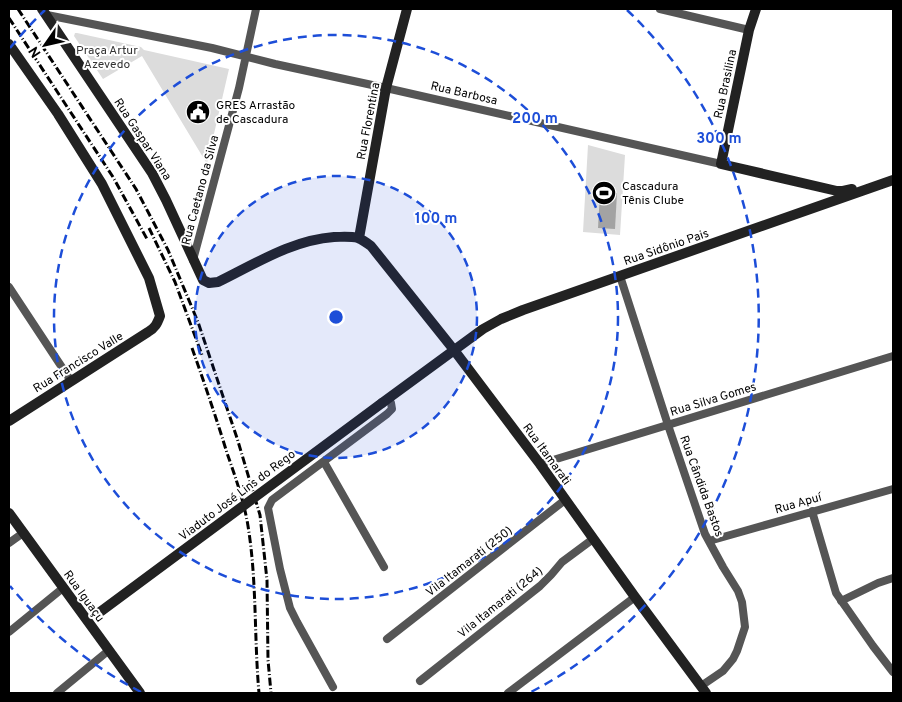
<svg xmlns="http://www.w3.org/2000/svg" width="902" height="702" viewBox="0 0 902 702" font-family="Overpass,sans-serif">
<rect width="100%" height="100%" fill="#fff"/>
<path fill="#dcdcdc" d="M 77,33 L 141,47 L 144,50 L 153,52 L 229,69 L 207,164 L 142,56 L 103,79 L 74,36 L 75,33 Z
M 588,145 L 625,155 L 620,235 L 583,232 Z"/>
<path fill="#a3a3a3" d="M 600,192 L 617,193 L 615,229 L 598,228 Z"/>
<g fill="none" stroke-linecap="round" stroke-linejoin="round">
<path stroke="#555" stroke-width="8" d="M 660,9 L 749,30
M 47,15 L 212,48 L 275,64 L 386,88 L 721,164
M 193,260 L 239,88 L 256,9
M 620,276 L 668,425 L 705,534 L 723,567 L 738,591 L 742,602 L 745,627 L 737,651 L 733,659 L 723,671 L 701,686
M 9,287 L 71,381
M 324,462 L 384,567
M 540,464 L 893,356
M 812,511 L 836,593 L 873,646 L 893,672
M 709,541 L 893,489
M 9,543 L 23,533
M 841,601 L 878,583 L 893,578
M 9,632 L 63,588
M 387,639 L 565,500
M 420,681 L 540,586 L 551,575 L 562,562 L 593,539
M 333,687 L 297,622 L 290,608 L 280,569 L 268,508 L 272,500 L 387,414 L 392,409 L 391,403 L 388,399
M 57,693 L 108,651
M 508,693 L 635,597"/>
<path stroke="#222" stroke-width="10" d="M 42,9 L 152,173 L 166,200 L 203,280 L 209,283 L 218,282 C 255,264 292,240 334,237 C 342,237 350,236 358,238 C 363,240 367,243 371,246 L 454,350 L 540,464 L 635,597 L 706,693
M 756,9 L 749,30 L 721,164 L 837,191 L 843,191 L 852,189
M 9,44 L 58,114 L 102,184 L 149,278 L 160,316 C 157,324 155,328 148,332 L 9,421
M 359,238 L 386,88 L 407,9
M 382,403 L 483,329 L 501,319 L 523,310 L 893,180
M 9,513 L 140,693"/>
<path stroke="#000" stroke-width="3" stroke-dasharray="8 2.5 1 2.5" stroke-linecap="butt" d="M 18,9 L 136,189 L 168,250 L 198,322 L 237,438 L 260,515 L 267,580 L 268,660 L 271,693
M 9,18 L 113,177 L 147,239
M 149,228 L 175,282 L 202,355
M 192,348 C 204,382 216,417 227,453 C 235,476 244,501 248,526 C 257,581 254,637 259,693"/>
<path stroke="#222" stroke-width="10" d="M 100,612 L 382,403"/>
</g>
<circle cx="336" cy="317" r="141" fill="#1d4ed8" fill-opacity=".12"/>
<g fill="none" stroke="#1d4ed8" stroke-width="2.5" stroke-dasharray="9 6">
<circle cx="336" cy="317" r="141"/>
<circle cx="336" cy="317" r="282"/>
<path d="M141 692A423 423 0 0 1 10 586M10 48A423 423 0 0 1 45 10M627 10A423 423 0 0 1 531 692"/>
</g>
<defs>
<g id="civic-disc" transform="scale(1.25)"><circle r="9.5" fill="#000" stroke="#fff"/><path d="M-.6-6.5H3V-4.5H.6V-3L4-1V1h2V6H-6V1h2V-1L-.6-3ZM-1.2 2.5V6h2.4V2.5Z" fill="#fff"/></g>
<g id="stadium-disc" transform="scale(1.25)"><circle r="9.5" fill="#000" stroke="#fff"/><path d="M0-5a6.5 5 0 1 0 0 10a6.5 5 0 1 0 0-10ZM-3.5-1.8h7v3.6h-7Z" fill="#fff"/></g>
</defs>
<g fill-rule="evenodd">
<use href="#civic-disc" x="198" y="112"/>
<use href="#stadium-disc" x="604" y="193"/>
</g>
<g text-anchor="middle" stroke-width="4" stroke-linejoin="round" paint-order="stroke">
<g font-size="12" fill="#333" stroke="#fff">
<text x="107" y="54">Praça Artur<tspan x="107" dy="14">Azevedo</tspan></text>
</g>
<g font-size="12" fill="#000" stroke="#fff">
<text transform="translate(725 84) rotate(-78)" y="4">Rua Brasilina</text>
<text transform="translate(464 93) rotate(13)" y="4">Rua Barbosa</text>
<text transform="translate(368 121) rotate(-79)" y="4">Rua Florentina</text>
<text transform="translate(143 139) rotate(57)" y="4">Rua Gaspar Viana</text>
<text transform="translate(200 190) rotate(-75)" y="4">Rua Caetano da Silva</text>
<text transform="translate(666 247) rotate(-19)" y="4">Rua Sidônio Pais</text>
<text transform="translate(78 362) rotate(-32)" y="4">Rua Francisco Valle</text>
<text transform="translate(713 399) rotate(-17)" y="4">Rua Silva Gomes</text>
<text transform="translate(547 454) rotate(54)" y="4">Rua Itamarati</text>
<text transform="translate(702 486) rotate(70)" y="4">Rua Cândida Bastos</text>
<text transform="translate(237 495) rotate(-37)" y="4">Viaduto José Lins do Rego</text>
<text transform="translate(798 503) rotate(-16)" y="4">Rua Apuí</text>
<text transform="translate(469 561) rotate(-38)" y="4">Vila Itamarati (250)</text>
<text transform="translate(84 596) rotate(54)" y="4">Rua Iguaçu</text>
<text transform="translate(500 602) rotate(-39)" y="4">Vila Itamarati (264)</text>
</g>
<g font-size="12" fill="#000" stroke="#fff" text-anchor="start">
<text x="216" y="109">GRES Arrastão<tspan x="216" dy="14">de Cascadura</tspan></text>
<text x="622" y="190">Cascadura<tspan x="622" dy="14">Tênis Clube</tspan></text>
</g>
</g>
<circle cx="336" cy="317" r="8" fill="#1d4ed8" stroke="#fff" stroke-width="2.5"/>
<g font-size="15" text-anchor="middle" font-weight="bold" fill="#1d4ed8" stroke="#fff" stroke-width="4" stroke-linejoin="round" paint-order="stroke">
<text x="535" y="123">200 m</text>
<text x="719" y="143">300 m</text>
<text x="436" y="223">100 m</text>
</g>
<rect width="902" height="702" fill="none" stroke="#000000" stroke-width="20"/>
<g transform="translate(45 45) rotate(236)" stroke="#ffffff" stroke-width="4" paint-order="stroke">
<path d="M0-4L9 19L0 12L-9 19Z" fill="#000000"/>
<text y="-8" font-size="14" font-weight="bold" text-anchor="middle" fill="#000000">N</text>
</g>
</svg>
